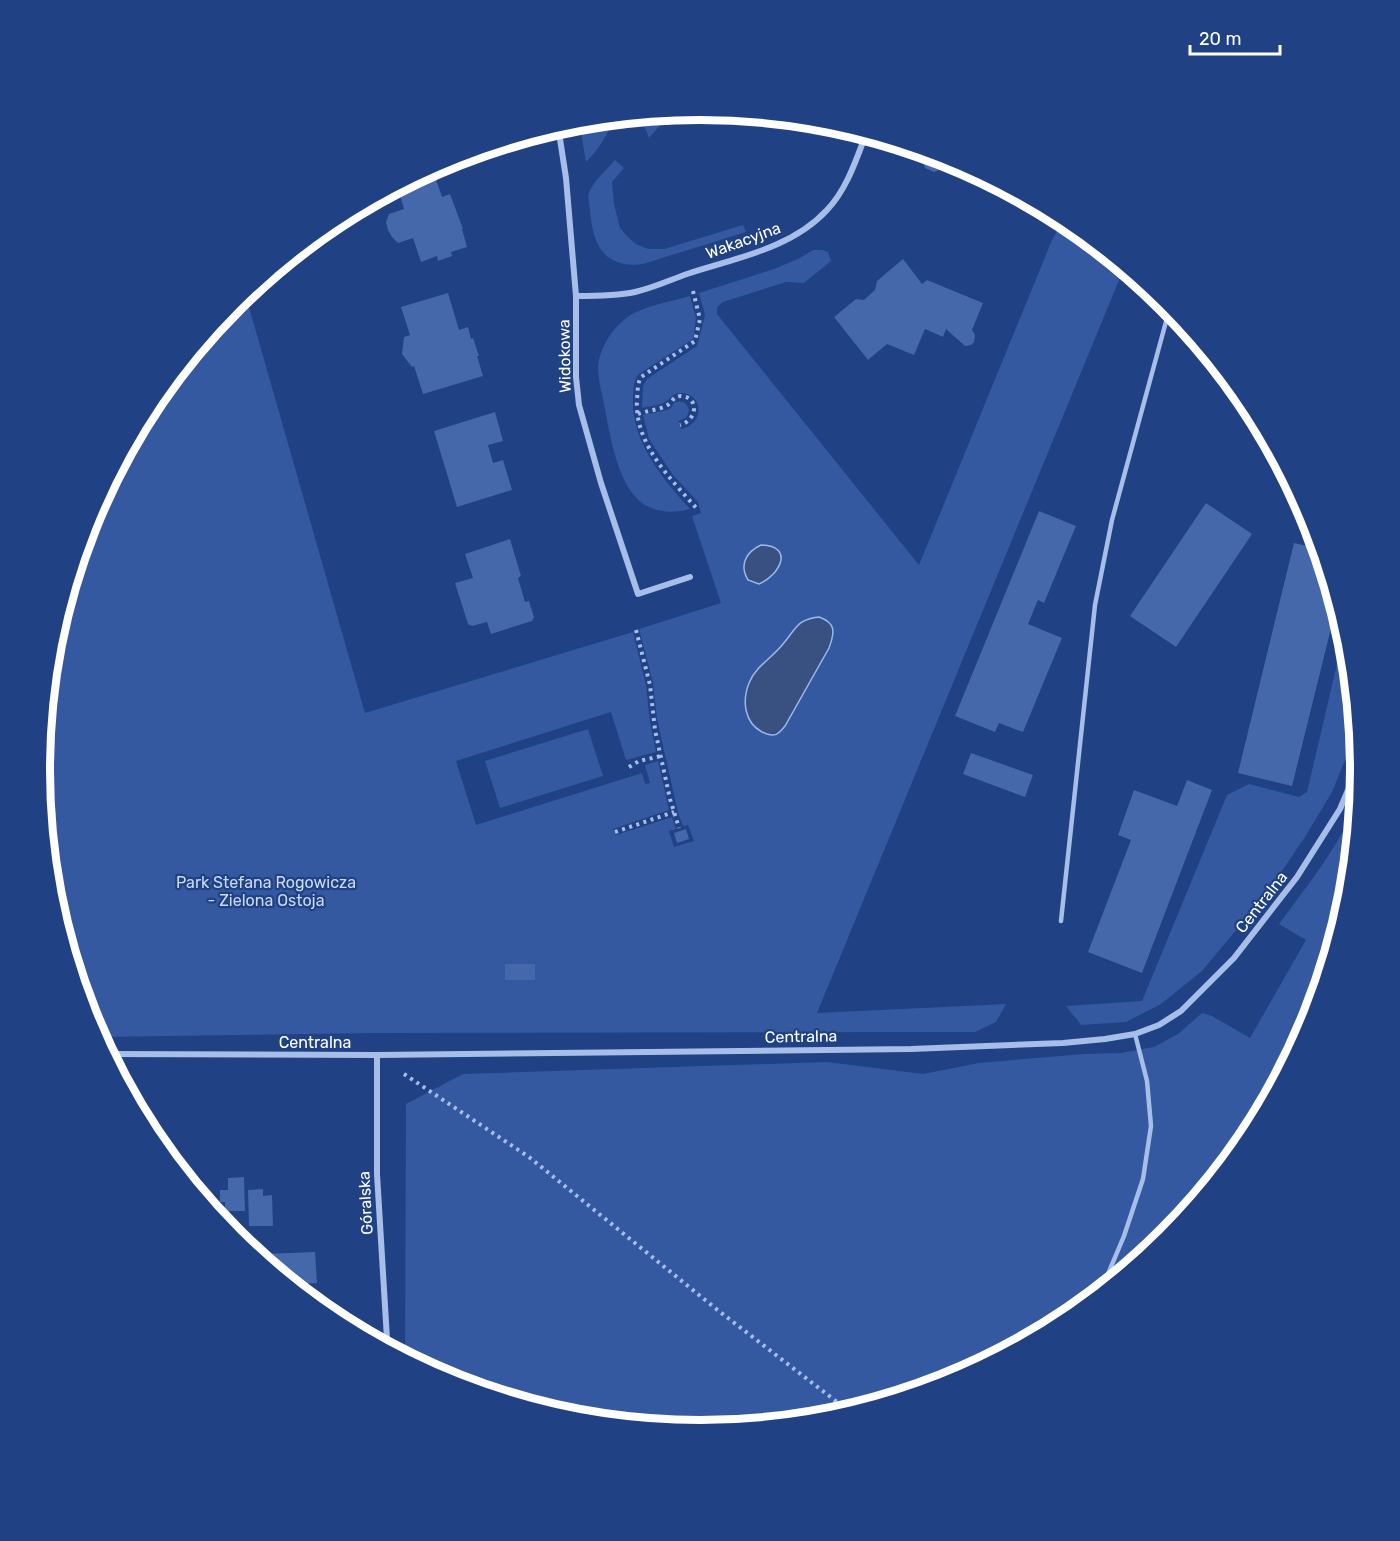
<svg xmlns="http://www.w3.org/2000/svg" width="1400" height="1541" viewBox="0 0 1400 1541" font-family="Rubik,sans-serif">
<rect width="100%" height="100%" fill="#204183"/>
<path fill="#3459a1" d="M 680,112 L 668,116 L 649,138 L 644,125 L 643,115 Z
M 613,118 C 608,135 599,149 586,162 L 579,121 Z
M 615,160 L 624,168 L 612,182 L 614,204 L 620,228 L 628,237 L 636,244 L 648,249 L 664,249 L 743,225 L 746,232 L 643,264 C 604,269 593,245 590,211 C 590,206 587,197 589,193 C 592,183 608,168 615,160 Z
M 1064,219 L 1124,268 L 817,1013 L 1006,1004 L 996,1022 L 975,1032 L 375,1033 L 97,1037 L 89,1023 L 52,899 L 39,770 L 52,641 L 89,517 L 151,403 L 233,303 L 245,293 L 365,713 L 633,632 L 646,685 L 650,722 L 656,752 L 626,760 L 611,712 L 456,761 L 476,825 L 642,773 L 645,784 L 650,783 L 645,765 L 658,761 L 669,810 L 613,829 L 616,835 L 672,817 L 676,829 L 669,831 L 674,847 L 694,841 L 688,825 L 683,826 L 678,813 L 657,719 L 653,683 L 639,629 L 721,603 L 692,516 L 701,513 L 698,502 L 673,475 L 649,439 L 643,415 L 667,410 L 670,409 L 675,402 C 683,400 688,403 689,411 L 686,418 L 678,421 L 681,429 C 706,424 703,392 680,393 C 672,393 671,399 665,402 C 659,406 648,406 642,408 L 643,386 L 647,379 L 697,346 L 705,315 L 699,293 L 774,269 L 800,258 L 813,250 L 822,250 L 828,252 L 831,261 L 804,283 L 786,282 L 723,302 L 717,307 L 717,314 L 919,565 L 1052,240 Z
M 690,296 L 696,318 L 693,339 L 639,374 C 633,380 634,387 633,395 C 630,440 662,478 690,509 C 675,513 659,513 645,505 C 617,488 610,433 604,404 C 602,392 598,380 598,367 C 600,346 615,323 634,313 C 649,305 673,301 690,296 Z
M 1345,630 L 1348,642 L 1357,731 L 1332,792 L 1305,837 L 1267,893 L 1202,971 L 1161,1004 L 1126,1022 L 1081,1025 L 1066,1006 L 1142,1001 L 1227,795 L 1249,784 L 1299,797 L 1307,792 Z
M 588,729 L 603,776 L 500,808 L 485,761 Z
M 1358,802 L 1348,900 L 1311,1024 L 1249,1138 L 1167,1238 L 1067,1320 L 953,1381 L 829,1419 L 700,1431 L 571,1419 L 447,1381 L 405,1358 L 406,1104 L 463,1074 L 827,1062 L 923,1074 L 979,1063 L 1084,1054 L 1121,1053 L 1154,1047 L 1178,1034 L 1202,1013 L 1212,1016 L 1250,1038 L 1306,940 L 1279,924 C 1308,885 1338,847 1358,802 Z"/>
<path fill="#395181" stroke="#9bb8ea" stroke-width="1.5" d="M 761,545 C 795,546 780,575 759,584 L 748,580 C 739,565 746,552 761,545 Z
M 819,617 C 836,623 835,632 829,648 L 785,726 C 778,735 774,738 762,732 C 744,722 742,701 749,683 C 756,666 772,658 783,644 C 796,629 797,619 819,617 Z"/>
<path fill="#4468aa" d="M 926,152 L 953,160 L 982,175 L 978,185 L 965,180 L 967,176 L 943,167 L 942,169 L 934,172 L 925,168 L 923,160 Z
M 433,171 L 442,197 L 450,194 L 463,229 L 462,229 L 467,247 L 451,252 L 452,256 L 438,261 L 437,256 L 421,262 L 413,238 L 398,243 L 392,237 L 388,230 L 386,222 L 389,214 L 404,209 L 398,188 L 405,186 L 405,182 L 416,176 Z
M 903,259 L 922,284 L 927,280 L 983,303 L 972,330 L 975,335 L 974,342 L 971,345 L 965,346 L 946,329 L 943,337 L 925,329 L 914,355 L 887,344 L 868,360 L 834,317 L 856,299 L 864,300 L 875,290 L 877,281 Z
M 1146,285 L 1155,293 L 1152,301 L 1142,297 Z
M 448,293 L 459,330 L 468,327 L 471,339 L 473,338 L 479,356 L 477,356 L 483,376 L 423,394 L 414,366 L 412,367 L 402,354 L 404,337 L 410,335 L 401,307 Z
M 495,412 L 503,441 L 488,445 L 493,463 L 503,460 L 512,490 L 457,507 L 434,431 Z
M 1206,503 L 1252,534 L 1176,647 L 1130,616 Z
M 1039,511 L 1076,526 L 1044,603 L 1038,600 L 1028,624 L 1062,638 L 1023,732 L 999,723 L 995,732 L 955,716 Z
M 510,539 L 521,576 L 518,578 L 525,602 L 529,601 L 534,617 L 532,621 L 491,634 L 487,622 L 472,626 L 468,624 L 455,583 L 473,578 L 465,554 Z
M 1294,543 L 1320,549 L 1337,604 L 1292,786 L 1238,773 Z
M 971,753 L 1033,775 L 1025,797 L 963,774 Z
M 1187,780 L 1212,790 L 1142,973 L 1088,952 L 1131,840 L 1118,835 L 1134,790 L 1177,806 Z
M 686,829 L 689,839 L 677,843 L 674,833 Z
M 505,964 L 535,964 L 535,980 L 505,980 Z
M 147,1132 L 154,1132 L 154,1140 L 162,1140 L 163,1150 L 170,1149 L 170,1162 Z
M 244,1177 L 245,1211 L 225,1211 L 225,1202 L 220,1202 L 220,1190 L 228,1190 L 228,1178 Z
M 263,1189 L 263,1196 L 272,1195 L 273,1226 L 249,1226 L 248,1190 Z
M 315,1252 L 317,1283 L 292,1284 L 292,1287 L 263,1263 L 263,1254 Z"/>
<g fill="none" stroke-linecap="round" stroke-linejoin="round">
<path stroke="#a7bee9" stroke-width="4" stroke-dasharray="3 4.5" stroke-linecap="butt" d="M 693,291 L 700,319 L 695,341 L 641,377 C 637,384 638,391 637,399 C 634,444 671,479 698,510
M 638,414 C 646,411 658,410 666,406 C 672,403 673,396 681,396 C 699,397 698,420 680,425
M 636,630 L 650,685 L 655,730 L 670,799 L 679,828
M 629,767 L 639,761 L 661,756
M 615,832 L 674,812
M 404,1074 L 529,1157 L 715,1308 L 850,1412"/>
<path stroke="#a7bee9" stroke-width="4.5" d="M 1061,921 L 1095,605 L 1112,520 L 1170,307
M 1100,1293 L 1124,1236 L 1143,1179 L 1151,1126 L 1147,1081 L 1135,1034"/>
<path stroke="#a7bee9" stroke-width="6" d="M 558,126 L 566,178 L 576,296 L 576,377 L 579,405 L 601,483 L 638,594 L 690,577
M 576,296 C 596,296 616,296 635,292 C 653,288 670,280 687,274 C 735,258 791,249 827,210 C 847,189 856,160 866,134
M 106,1054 L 377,1055 L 911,1049 L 1063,1043 L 1105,1039 L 1135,1034 L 1159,1025 L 1181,1011 L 1234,958 L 1297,877 L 1340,809 L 1360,762
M 377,1055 L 377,1174 L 387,1339 L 387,1349"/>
</g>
<g text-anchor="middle" stroke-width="4.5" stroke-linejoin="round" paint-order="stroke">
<g font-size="16" fill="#fff" stroke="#204183">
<text transform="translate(743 240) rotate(-20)" y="6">Wakacyjna</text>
<text transform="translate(564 356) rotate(-91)" y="6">Widokowa</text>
<text transform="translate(1261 902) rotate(-52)" y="6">Centralna</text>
<text transform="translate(801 1036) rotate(-1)" y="6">Centralna</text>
<text x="315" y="1048">Centralna</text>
<text transform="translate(365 1203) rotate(-93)" y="6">Góralska</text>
</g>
<g font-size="16" fill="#cbdbf7" stroke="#204183">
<text x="266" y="888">Park Stefana Rogowicza<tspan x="266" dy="18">- Zielona Ostoja</tspan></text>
</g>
</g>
<path d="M0 0H1400V1541H0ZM50 770a650 650 0 1 1 1300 0a650 650 0 1 1-1300 0Z" fill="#204183" fill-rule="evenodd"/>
<path fill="none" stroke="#fff" stroke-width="8" d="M50 770a650 650 0 1 1 1300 0a650 650 0 1 1-1300 0Z"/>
<path d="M1190 45v9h90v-9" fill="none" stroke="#ffffff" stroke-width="3"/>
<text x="1199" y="45" font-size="18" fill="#ffffff" stroke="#204183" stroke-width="4.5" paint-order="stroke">20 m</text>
</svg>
